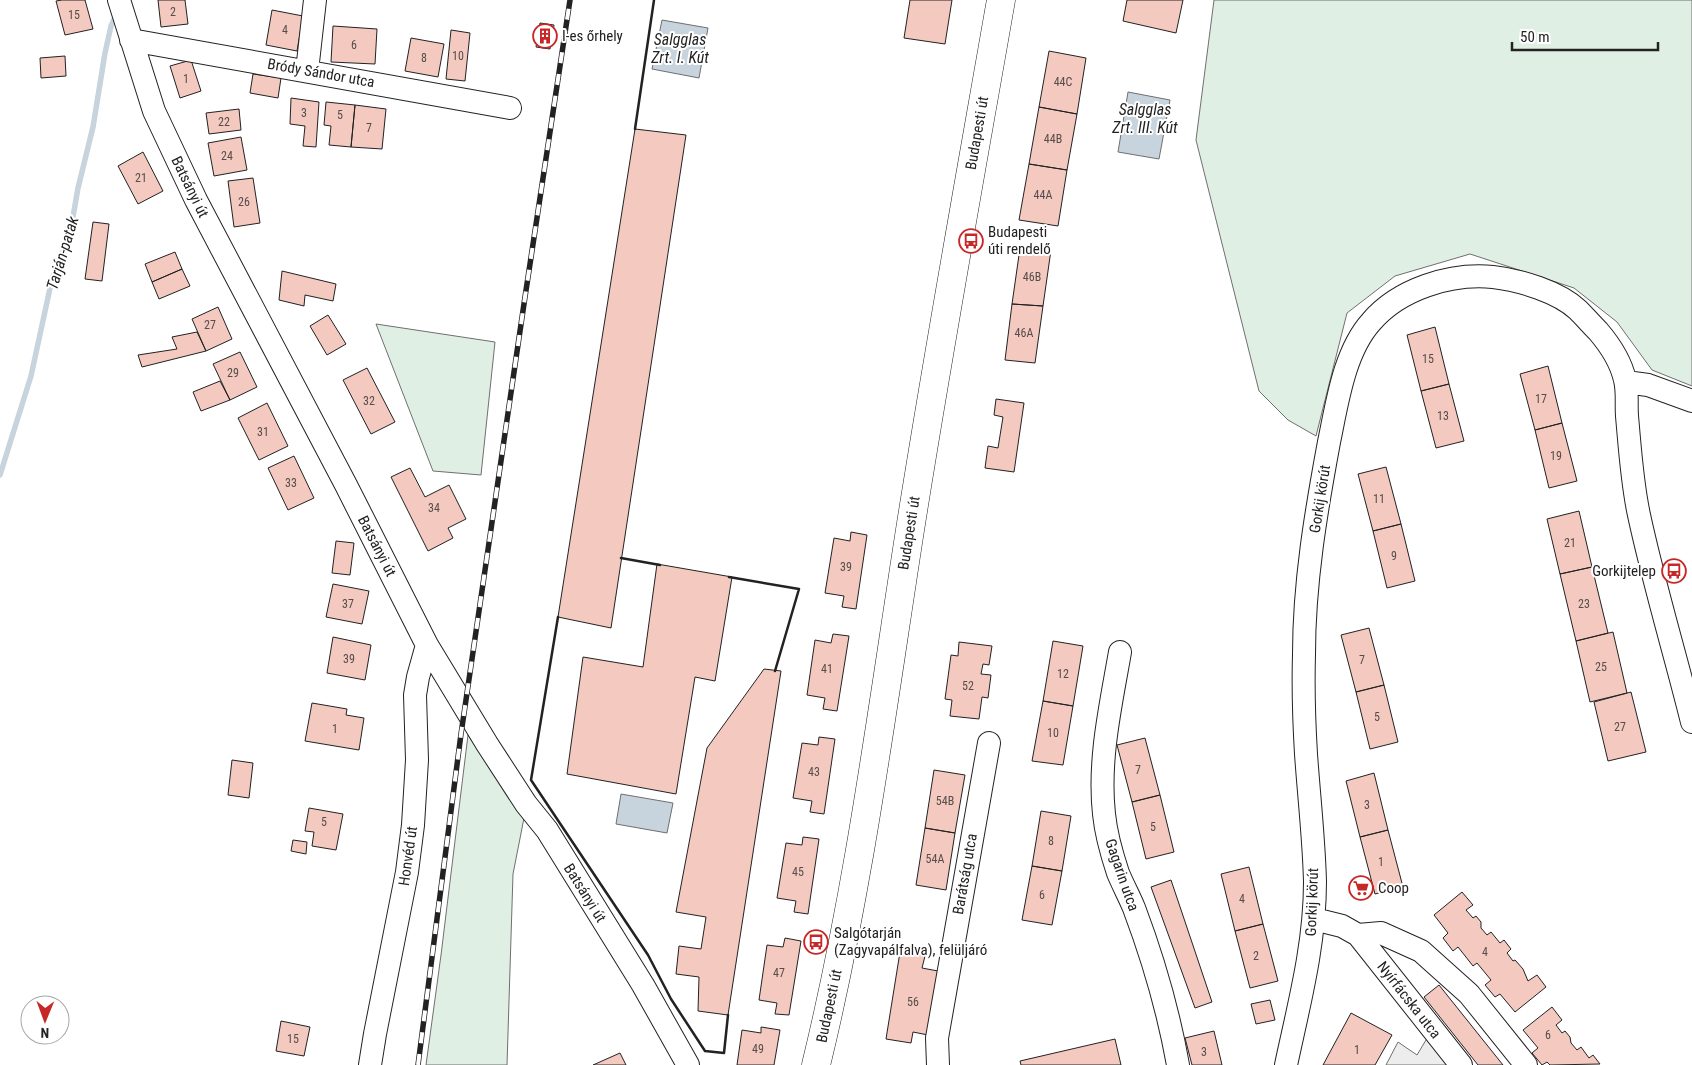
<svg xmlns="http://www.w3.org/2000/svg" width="1692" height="1065" viewBox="0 0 1692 1065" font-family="'Roboto Condensed',sans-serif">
<rect width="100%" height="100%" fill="#fff"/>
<path fill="#e0efe3" stroke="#6f6f6f" d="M 1214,0 L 1692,0 L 1692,386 L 1652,370 L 1617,322 L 1574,288 L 1470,254 L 1395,276 L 1347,313 L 1316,436 L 1288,420 L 1259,391 L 1196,140 Z
M 376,324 L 495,342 L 481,475 L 433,471 Z
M 468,735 L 524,818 L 513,874 L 507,1065 L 426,1065 L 441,955 Z"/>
<path fill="#ededed" stroke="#6f6f6f" d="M 1432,1030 L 1460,1065 L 1386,1065 L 1398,1042 L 1417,1055 Z"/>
<path fill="#c7d3dd" stroke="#6f6f6f" d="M 662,20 L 708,28 L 699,78 L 652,69 Z
M 1128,92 L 1170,100 L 1159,159 L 1118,152 Z
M 621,794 L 673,803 L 667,833 L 616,824 Z"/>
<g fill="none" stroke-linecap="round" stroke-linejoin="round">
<path stroke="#c7d3dd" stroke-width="5.5" d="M 0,475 L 31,376 L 52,279 L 70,234 L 78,188 L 93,127 L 105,53 L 111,26 L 116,15"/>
</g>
<path fill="#f3c9c0" stroke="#222" d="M 62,0 L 85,0 L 93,29 L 65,35 L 56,1 Z
M 158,0 L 185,0 L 188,24 L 161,27 Z
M 910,0 L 952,0 L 945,44 L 904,38 Z
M 1127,0 L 1183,0 L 1176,33 L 1123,21 Z
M 272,10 L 303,16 L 297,51 L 266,45 Z
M 540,23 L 554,25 L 550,49 L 536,47 Z
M 333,26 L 377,29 L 375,64 L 331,62 Z
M 451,30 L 470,33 L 465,81 L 446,79 Z
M 411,38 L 444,44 L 438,77 L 405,71 Z
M 1049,51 L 1086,58 L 1077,114 L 1039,107 Z
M 65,56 L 66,76 L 41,78 L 40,58 Z
M 191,60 L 201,91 L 180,98 L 170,66 Z
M 253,74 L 281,78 L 278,98 L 250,93 Z
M 291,98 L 319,102 L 316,147 L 303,146 L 305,126 L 290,124 Z
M 326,102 L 355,105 L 351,147 L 329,145 L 331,126 L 324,125 Z
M 355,105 L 386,109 L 382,149 L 351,147 Z
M 1039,107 L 1077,114 L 1067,170 L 1029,164 Z
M 239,109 L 241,130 L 209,134 L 206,113 Z
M 635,129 L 686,135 L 611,628 L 558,617 Z
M 241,137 L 247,170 L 214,176 L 208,143 Z
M 143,152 L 163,191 L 138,204 L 118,166 Z
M 1029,164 L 1067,170 L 1058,226 L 1019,220 Z
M 253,178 L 260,223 L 234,227 L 228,181 Z
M 93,222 L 109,224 L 102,281 L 85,279 Z
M 1020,248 L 1051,250 L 1043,306 L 1012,304 Z
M 175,252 L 182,269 L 152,282 L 145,264 Z
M 182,269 L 190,286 L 159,299 L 152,282 Z
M 282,271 L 336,284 L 333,301 L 305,295 L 304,306 L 279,300 Z
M 1012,304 L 1043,306 L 1035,363 L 1005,360 Z
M 218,307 L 232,339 L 206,351 L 192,319 Z
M 328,315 L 346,344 L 327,355 L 310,326 Z
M 1435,327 L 1449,384 L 1421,391 L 1407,335 Z
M 197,332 L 206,351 L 142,367 L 138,355 L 177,349 L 172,337 Z
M 240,352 L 257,387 L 230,400 L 213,364 Z
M 1548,366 L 1562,423 L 1535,430 L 1520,374 Z
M 367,368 L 395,422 L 371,434 L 343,380 Z
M 220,381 L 230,400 L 201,411 L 193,392 Z
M 1449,384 L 1464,441 L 1436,448 L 1421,391 Z
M 996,399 L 1024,403 L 1014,472 L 985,468 L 988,446 L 998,448 L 1003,417 L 994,415 Z
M 267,403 L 288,446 L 259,460 L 238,418 Z
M 1562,423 L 1577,481 L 1549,488 L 1535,430 Z
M 294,456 L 314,498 L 288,510 L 268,468 Z
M 1386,467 L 1401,524 L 1373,531 L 1358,474 Z
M 410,468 L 425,497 L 449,485 L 466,519 L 448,528 L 453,538 L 428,551 L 391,477 Z
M 1579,511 L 1592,567 L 1560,574 L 1547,519 Z
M 1401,524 L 1415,581 L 1387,588 L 1373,531 Z
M 851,532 L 867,535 L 856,609 L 842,607 L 844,596 L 825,593 L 834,538 L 850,541 Z
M 336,541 L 354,543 L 350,575 L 332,573 Z
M 657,564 L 732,577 L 715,681 L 695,677 L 676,794 L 567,774 L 583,657 L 643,667 Z
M 1592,567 L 1608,633 L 1576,641 L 1560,574 Z
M 333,584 L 369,591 L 362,624 L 326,617 Z
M 1369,628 L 1384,685 L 1356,692 L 1341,635 Z
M 1613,632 L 1627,693 L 1590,702 L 1576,641 Z
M 833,634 L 849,636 L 837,711 L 823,709 L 825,698 L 807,695 L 815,640 L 831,643 Z
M 333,637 L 371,645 L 365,680 L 327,673 Z
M 1053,641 L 1083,646 L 1073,706 L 1043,701 Z
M 959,642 L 992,646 L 989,665 L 983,664 L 981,674 L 991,675 L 988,698 L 982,697 L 979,719 L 950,716 L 952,700 L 945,699 L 951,655 L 958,656 Z
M 764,669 L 781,671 L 728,1015 L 698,1011 L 699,977 L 676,974 L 679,946 L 701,949 L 706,917 L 676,912 L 707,748 Z
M 1384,685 L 1398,742 L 1370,749 L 1356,692 Z
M 1631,692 L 1646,752 L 1608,761 L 1594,702 Z
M 1043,701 L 1073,706 L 1063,765 L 1032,761 Z
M 312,703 L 347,709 L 346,715 L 364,718 L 359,750 L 305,741 Z
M 819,737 L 835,739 L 824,814 L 810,812 L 812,801 L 793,798 L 802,743 L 818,745 Z
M 1145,738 L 1160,795 L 1132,802 L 1117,745 Z
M 232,760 L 253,763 L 249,798 L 228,795 Z
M 934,770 L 965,775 L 955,833 L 925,828 Z
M 1374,773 L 1388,830 L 1360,837 L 1346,781 Z
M 1160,795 L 1174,852 L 1146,859 L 1132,802 Z
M 309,808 L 343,814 L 336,850 L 312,846 L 314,832 L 305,831 Z
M 1041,811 L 1071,816 L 1062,871 L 1032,866 Z
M 925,828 L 955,833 L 946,890 L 916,885 Z
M 1388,830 L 1403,887 L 1375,894 L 1360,837 Z
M 803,837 L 819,839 L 808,914 L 794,912 L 796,901 L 777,898 L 786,843 L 802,845 Z
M 293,840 L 307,842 L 306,854 L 291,851 Z
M 1032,866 L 1062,871 L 1052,925 L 1022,920 Z
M 1249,867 L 1263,924 L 1235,931 L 1221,874 Z
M 1171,880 L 1212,1002 L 1195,1008 L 1151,887 Z
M 1462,892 L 1473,905 L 1466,910 L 1473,918 L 1476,916 L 1481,922 L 1481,928 L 1487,935 L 1491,932 L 1500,943 L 1504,940 L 1511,949 L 1507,953 L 1513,961 L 1515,960 L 1523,969 L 1528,981 L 1537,975 L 1546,987 L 1515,1012 L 1500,994 L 1495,997 L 1485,985 L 1491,980 L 1477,963 L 1473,966 L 1458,947 L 1453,951 L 1443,938 L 1448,933 L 1434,915 Z
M 1263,924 L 1278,981 L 1250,988 L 1235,931 Z
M 785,938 L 801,941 L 789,1015 L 775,1014 L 777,1003 L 759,1000 L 767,945 L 783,947 Z
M 900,952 L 925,956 L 922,968 L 938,971 L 928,1035 L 913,1032 L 911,1043 L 886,1039 Z
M 1439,985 L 1503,1065 L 1478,1065 L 1424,997 Z
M 1270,1000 L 1275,1020 L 1256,1024 L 1251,1004 Z
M 1552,1007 L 1562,1020 L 1556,1025 L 1562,1033 L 1565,1031 L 1570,1037 L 1571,1043 L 1577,1050 L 1581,1047 L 1589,1058 L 1593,1055 L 1600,1064 L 1550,1065 L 1547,1062 L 1542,1065 L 1532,1053 L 1538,1048 L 1523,1030 Z
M 1351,1013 L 1392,1035 L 1375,1065 L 1323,1065 Z
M 281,1021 L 310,1027 L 304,1056 L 276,1051 Z
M 761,1027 L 780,1030 L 774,1065 L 737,1065 L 742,1030 L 761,1033 Z
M 1214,1031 L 1222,1065 L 1192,1065 L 1185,1038 Z
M 1115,1039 L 1121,1065 L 1021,1065 L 1020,1061 Z
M 620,1053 L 626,1065 L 593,1065 Z"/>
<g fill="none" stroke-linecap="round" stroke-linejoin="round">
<g stroke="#222" stroke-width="24">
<path id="minor" d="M 119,0 L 154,111 L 196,200 L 346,485 L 427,645 L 487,744 L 526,804 L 547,830 L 643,985 L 688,1065
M 131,40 L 510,108
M 307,71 L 315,0
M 1626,382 L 1648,385 L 1692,401
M 1120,652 C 1111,704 1098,760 1104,814 C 1106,834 1112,855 1118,873 C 1123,885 1129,896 1134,908 C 1154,961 1168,1009 1178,1065
M 1314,919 L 1342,926 L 1358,935 L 1461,1065
M 1358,935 L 1381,933 L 1421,951 L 1469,994 L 1526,1065
M 370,1065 L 375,1034 L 407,872 L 413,825 L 417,760 L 415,695 L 418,677 L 427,645
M 938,1065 L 937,1038 L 989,743
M 1286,1065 C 1299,1004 1315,945 1315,882 C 1314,840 1309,797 1306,754 C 1304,721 1303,688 1304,654 C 1304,583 1316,512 1329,442 C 1337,404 1344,352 1371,322 C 1399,289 1450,273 1493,277 C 1520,280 1559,292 1578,310 C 1585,317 1591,324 1598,331 C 1610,345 1621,362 1625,380 C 1628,392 1626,404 1627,416 C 1630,449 1632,483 1639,515 C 1654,585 1675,653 1692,722"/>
</g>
<g stroke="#222" stroke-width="29">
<path id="major" d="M 816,1065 C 859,889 882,709 910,530 C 938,353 970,177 1001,0"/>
</g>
<use href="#minor" stroke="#fff" stroke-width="22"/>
<use href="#major" stroke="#fff" stroke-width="28"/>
<g stroke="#222" stroke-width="5.5">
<path id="rail" d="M 418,1065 L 461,734 L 525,297 L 570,0"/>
</g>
<use href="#rail" stroke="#fff" stroke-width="4" stroke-dasharray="11" stroke-linecap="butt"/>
<path stroke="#222" stroke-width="2.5" d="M 635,129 L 654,0
M 621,558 L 660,565
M 729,577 L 799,589 L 775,671
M 558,617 L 531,780 L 648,955 L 671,999 L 705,1051 L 724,1053 L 728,1015"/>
</g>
<defs>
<g id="building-ring" transform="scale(1.25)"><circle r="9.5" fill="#fff" stroke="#c62828" stroke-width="1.5"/><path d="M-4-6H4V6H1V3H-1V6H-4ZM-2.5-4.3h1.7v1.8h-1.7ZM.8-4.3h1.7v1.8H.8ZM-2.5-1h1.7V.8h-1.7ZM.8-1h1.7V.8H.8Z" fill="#c62828"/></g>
<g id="bus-ring" transform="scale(1.25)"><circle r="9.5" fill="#fff" stroke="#c62828" stroke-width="1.5"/><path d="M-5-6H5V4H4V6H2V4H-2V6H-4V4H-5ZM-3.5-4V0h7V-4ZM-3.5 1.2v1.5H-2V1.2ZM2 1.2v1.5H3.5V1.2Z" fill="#c62828"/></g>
<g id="supermarket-ring" transform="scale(1.25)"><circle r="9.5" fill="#fff" stroke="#c62828" stroke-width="1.5"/><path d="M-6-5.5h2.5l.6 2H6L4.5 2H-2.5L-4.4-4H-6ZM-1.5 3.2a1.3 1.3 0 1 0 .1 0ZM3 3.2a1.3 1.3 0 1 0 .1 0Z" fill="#c62828"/></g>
</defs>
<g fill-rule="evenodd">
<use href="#building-ring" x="545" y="36"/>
<use href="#bus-ring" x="971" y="241"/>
<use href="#bus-ring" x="1674" y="571"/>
<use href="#supermarket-ring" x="1361" y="888"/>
<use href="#bus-ring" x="816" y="942"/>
</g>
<g text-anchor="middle" stroke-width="4" stroke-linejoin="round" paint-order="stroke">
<g font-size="12" fill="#564c4a">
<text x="173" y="16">2</text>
<text x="74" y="19">15</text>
<text x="285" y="34">4</text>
<text x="354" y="49">6</text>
<text x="458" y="60">10</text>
<text x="424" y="62">8</text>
<text x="186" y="83">1</text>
<text x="1063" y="86">44C</text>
<text x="304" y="117">3</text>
<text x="340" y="119">5</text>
<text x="224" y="126">22</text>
<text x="369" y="132">7</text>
<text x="1053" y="143">44B</text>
<text x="227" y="160">24</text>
<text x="141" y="182">21</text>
<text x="1043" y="199">44A</text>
<text x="244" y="206">26</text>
<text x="1032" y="281">46B</text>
<text x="210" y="329">27</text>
<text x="1024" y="337">46A</text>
<text x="1428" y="363">15</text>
<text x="233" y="377">29</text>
<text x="1541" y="403">17</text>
<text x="369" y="405">32</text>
<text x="1443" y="420">13</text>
<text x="263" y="436">31</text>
<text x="1556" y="460">19</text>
<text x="291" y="487">33</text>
<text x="1379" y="503">11</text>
<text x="434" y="512">34</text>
<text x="1570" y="547">21</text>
<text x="1394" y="560">9</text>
<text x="846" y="571">39</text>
<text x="348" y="608">37</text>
<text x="1584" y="608">23</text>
<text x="349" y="663">39</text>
<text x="1362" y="664">7</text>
<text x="1601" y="671">25</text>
<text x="827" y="673">41</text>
<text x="1063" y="678">12</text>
<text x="968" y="690">52</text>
<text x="1377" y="721">5</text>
<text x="1620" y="731">27</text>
<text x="335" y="733">1</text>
<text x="1053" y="737">10</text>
<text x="1138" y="774">7</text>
<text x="814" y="776">43</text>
<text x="945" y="805">54B</text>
<text x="1367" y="809">3</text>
<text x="324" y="826">5</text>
<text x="1153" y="831">5</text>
<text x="1051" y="845">8</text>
<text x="935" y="863">54A</text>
<text x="1381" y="866">1</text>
<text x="798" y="876">45</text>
<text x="1042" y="899">6</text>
<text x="1242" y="903">4</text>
<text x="1485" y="956">4</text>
<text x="1256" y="960">2</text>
<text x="779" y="977">47</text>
<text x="913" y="1006">56</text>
<text x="1548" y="1039">6</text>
<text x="293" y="1043">15</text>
<text x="758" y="1053">49</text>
<text x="1357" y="1054">1</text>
<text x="1204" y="1056">3</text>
</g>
<g font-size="15" fill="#222" stroke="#fff" text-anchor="start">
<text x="562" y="41">I-es őrhely</text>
<text x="988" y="237">Budapesti<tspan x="988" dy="17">úti rendelő</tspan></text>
<text x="1656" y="576" text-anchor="end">Gorkijtelep</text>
<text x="1378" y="893">Coop</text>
<text x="834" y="938">Salgótarján<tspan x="834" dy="17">(Zagyvapálfalva), felüljáró</tspan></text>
</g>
<g font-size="15" fill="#222" stroke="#fff">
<text transform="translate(321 73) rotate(10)" y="5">Bródy Sándor utca</text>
<text transform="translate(977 133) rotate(-80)" y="5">Budapesti út</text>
<text transform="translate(190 187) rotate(64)" y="5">Batsányi út</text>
<text transform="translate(1320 499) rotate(-81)" y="5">Gorkij körút</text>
<text transform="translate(909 533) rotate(-81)" y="5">Budapesti út</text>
<text transform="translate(377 546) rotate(63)" y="5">Batsányi út</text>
<text transform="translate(408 856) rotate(-82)" y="5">Honvéd út</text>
<text transform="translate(965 874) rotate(-80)" y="5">Barátság utca</text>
<text transform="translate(1122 875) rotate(71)" y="5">Gagarin utca</text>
<text transform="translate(585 893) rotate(58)" y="5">Batsányi út</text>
<text transform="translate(1312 902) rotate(-88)" y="5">Gorkij körút</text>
<text transform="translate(1409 1000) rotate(52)" y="5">Nyírfácska utca</text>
<text transform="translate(829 1006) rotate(-78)" y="5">Budapesti út</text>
</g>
<g font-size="16" font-style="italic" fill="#222" stroke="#fff">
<text x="680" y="45">Salgglas<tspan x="680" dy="18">Zrt. I. Kút</tspan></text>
<text x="1145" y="115">Salgglas<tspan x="1145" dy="18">Zrt. III. Kút</tspan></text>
<text transform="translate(62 253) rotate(-73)" y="6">Tarján-patak</text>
</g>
</g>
<g transform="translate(45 1020) rotate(181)"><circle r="24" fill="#ffffff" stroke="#a7a7a7"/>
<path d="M0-4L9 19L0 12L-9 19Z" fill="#c62828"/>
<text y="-8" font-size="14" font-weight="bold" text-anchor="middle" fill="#222222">N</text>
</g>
<path d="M1512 42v8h146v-8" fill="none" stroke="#222222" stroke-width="2.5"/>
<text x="1520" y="42" font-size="15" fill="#222222" stroke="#ffffff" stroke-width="4" paint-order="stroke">50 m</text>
</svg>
